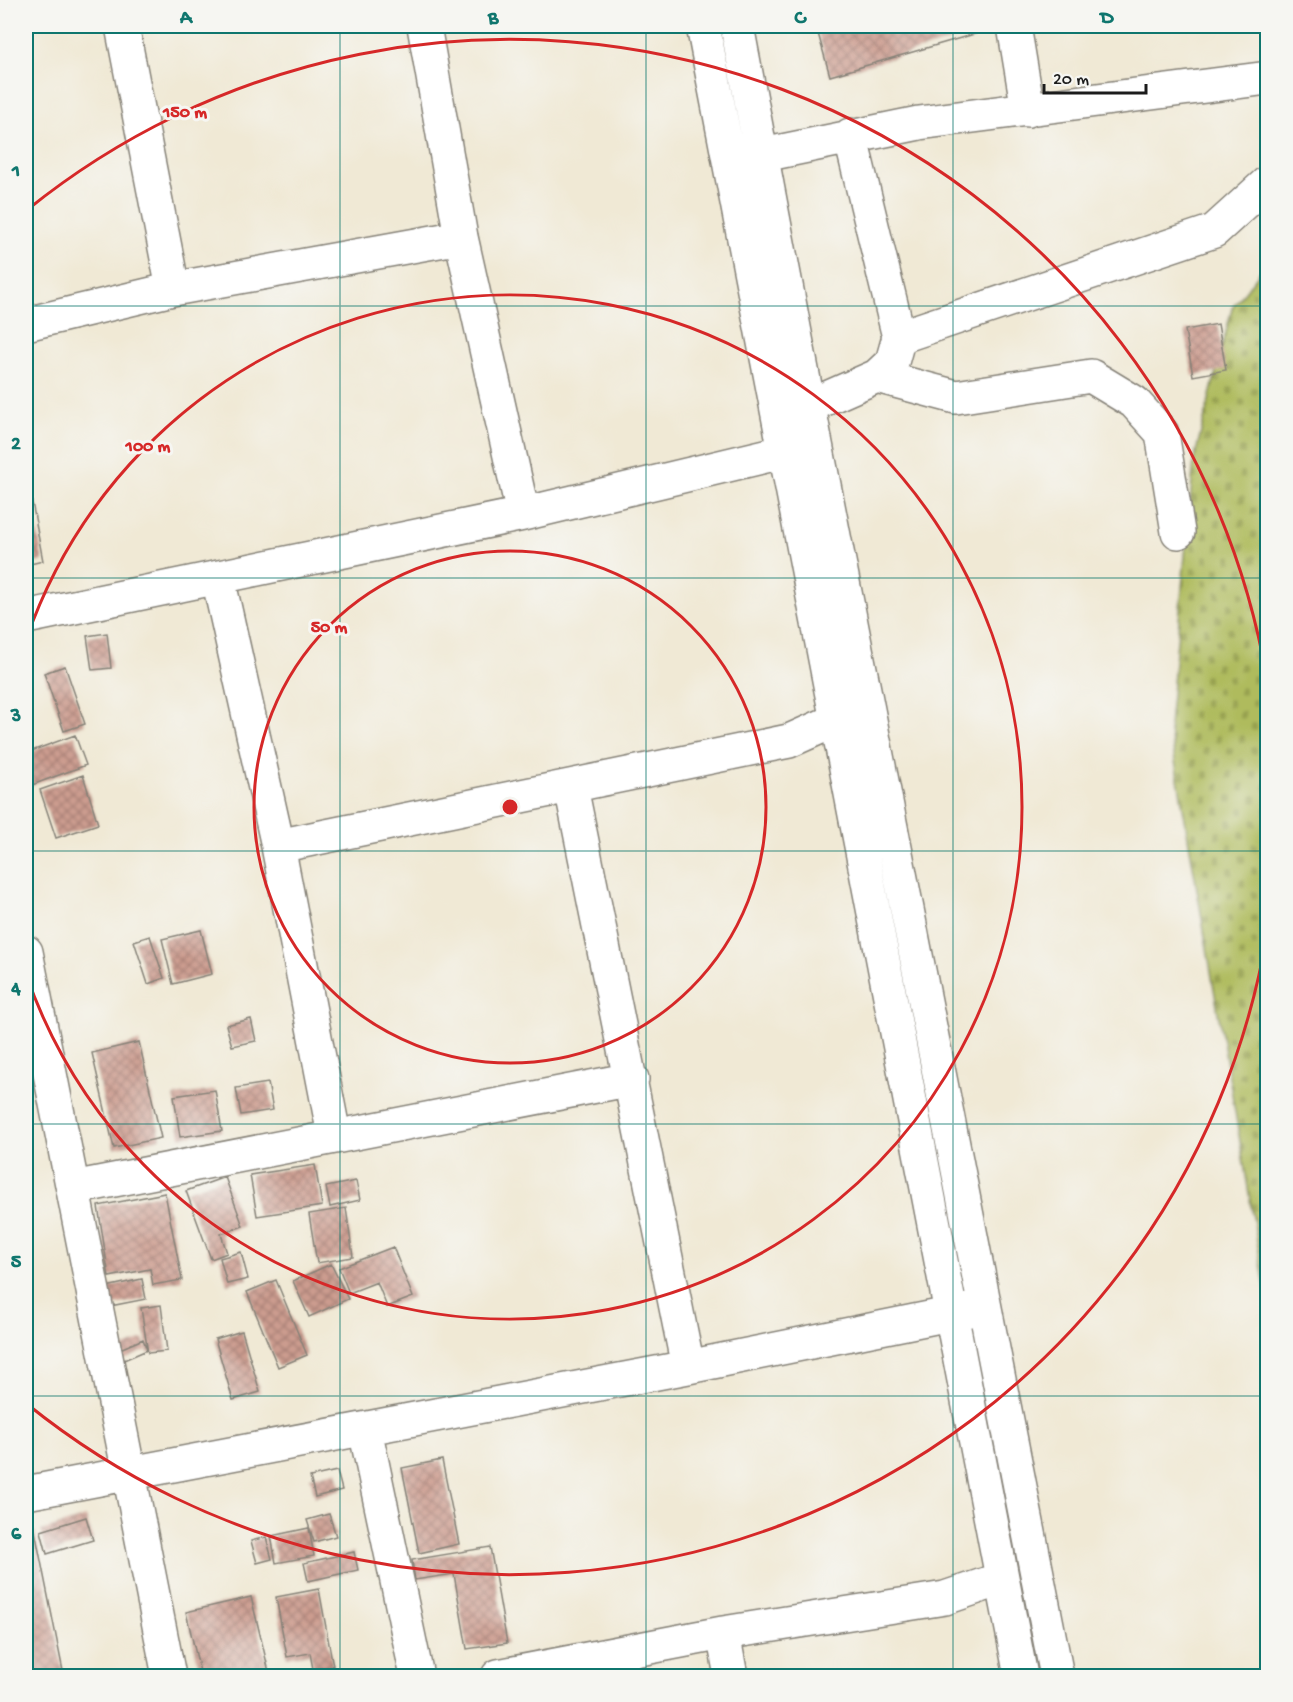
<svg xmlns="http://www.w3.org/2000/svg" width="1293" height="1702" viewBox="0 0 1293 1702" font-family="'Gochi Hand',sans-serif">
<defs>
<pattern id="cemetery-stones" width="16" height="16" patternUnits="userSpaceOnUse" patternTransform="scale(1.5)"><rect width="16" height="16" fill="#afbb5d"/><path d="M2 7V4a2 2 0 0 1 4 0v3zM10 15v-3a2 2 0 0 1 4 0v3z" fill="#96a050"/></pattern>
<pattern id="building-cross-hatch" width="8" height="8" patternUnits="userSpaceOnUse" patternTransform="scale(1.5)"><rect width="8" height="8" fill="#cc9c8f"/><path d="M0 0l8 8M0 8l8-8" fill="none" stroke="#a57e74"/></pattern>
</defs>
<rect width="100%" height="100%" fill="#f6f6f2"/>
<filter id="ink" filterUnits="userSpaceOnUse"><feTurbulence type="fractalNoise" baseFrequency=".0167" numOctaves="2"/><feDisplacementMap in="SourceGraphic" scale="12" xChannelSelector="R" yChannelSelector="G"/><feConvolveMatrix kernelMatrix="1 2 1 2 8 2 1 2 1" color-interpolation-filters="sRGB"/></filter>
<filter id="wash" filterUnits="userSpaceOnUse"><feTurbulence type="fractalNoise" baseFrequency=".008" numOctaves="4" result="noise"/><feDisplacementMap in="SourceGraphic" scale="24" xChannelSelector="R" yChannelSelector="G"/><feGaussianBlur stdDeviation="1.35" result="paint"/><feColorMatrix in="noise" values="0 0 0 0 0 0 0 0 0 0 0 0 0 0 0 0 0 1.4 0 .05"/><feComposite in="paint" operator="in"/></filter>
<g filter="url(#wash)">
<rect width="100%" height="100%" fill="#f0e9d5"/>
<path fill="url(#cemetery-stones)" stroke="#666c3c" stroke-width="1.5" d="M 1267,263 L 1267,1299 L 1169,726 L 1194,460 L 1232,308 Z"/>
<g id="blocks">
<path fill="url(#building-cross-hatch)" d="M 816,26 L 975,26 L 978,33 L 830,76 Z
M 1218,324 L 1226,370 L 1193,376 L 1185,330 Z
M 26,470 L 43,561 L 26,565 Z
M 107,633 L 111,668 L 92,670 L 87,636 Z
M 65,666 L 85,724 L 64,731 L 44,673 Z
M 75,735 L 86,765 L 32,785 L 26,768 L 26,753 Z
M 83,775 L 98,824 L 56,838 L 40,790 Z
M 201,930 L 212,974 L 173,984 L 162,939 Z
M 150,936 L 164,978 L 148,984 L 134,941 Z
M 251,1019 L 256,1041 L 232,1046 L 226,1025 Z
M 139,1042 L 161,1138 L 114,1148 L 92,1053 Z
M 268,1083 L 273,1110 L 241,1115 L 236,1088 Z
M 215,1090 L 222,1131 L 180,1137 L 174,1096 Z
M 315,1165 L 322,1206 L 257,1216 L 250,1175 Z
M 225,1177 L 243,1226 L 221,1234 L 227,1253 L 211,1259 L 186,1191 Z
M 356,1181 L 360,1200 L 330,1207 L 326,1187 Z
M 165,1193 L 182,1280 L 153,1285 L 150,1269 L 109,1277 L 98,1206 Z
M 346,1208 L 353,1257 L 317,1263 L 309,1214 Z
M 393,1247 L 413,1297 L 387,1307 L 377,1282 L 349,1293 L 339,1268 Z
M 241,1252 L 248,1279 L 227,1284 L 220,1258 Z
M 331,1264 L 348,1299 L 309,1317 L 293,1281 Z
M 142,1279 L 146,1299 L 105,1307 L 102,1288 Z
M 276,1280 L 307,1355 L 278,1367 L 247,1292 Z
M 161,1305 L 167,1351 L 148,1353 L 141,1308 Z
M 242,1331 L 260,1392 L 233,1400 L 215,1339 Z
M 143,1339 L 147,1350 L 124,1360 L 120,1349 Z
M 442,1460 L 459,1544 L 419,1553 L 402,1468 Z
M 337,1471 L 342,1490 L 315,1497 L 310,1477 Z
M 329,1514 L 336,1536 L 314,1542 L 307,1520 Z
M 86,1517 L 93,1540 L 47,1554 L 41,1531 Z
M 309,1528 L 314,1556 L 276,1563 L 271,1536 Z
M 35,1531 L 64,1676 L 26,1676 L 26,1532 Z
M 266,1537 L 272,1559 L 257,1563 L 251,1541 Z
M 490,1547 L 507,1643 L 467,1649 L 454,1574 L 415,1580 L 412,1560 Z
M 354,1552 L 358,1570 L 308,1581 L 304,1563 Z
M 319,1589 L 333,1666 L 313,1669 L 310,1653 L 287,1657 L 276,1597 Z
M 251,1597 L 270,1676 L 201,1676 L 186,1612 Z"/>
</g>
</g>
<g filter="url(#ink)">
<use href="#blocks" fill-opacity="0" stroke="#868278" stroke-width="1.5"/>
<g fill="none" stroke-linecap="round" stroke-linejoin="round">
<g stroke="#868278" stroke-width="36">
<path id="minor" d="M 122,26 L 173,289 L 461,237
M 424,26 L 461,237 L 523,514
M 1014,26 L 1028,110
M 850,135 L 899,337
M 763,155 L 919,123 L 1268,78
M 26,324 L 173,289
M 877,376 L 956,397 L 1091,376 L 1134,402 L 1162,433 L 1178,532
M 809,406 L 877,376 L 892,362 L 899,337 L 1214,231 L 1268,182
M 218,578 L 278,846 L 334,1135
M 26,617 L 523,514 L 812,445
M 571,787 L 688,1367
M 278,846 L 789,741 L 836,720
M 26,952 L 169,1676
M 73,1188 L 632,1079
M 365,1429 L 417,1676
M 26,1493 L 688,1367 L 979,1308
M 723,1633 L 731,1676
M 498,1676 L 723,1633 L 945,1598 L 1001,1579"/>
</g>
<g stroke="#868278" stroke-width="36">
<path id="major" d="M 703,26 L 1021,1676
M 737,26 L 816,444 L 1057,1676"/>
</g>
<use href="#minor" stroke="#fff" stroke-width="33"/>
<use href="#major" stroke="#fff" stroke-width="33"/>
</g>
</g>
<path fill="none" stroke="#0f766e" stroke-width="1.5" stroke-opacity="0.55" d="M 340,26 L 340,1676M 646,26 L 646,1676M 953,26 L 953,1676M 26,306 L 1268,306M 26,578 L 1268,578M 26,851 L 1268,851M 26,1124 L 1268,1124M 26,1396 L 1268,1396"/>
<g fill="none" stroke="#d62828" stroke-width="3">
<circle cx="510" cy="807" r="256"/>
<path d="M26 640A512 512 0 1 1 26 974"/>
<path d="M1267 934A768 768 0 0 1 27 1404M27 210A768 768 0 0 1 1267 680"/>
</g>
<circle cx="510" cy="807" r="9" fill="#d62828" stroke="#f6f6f2" stroke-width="3"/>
<g font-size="18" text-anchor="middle" font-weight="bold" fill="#d62828" stroke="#f6f6f2" stroke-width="6" stroke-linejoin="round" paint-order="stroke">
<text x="185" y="117">150 m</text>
<text x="148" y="451">100 m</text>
<text x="329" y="632">50 m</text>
</g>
<rect width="1293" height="1702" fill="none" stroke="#f6f6f2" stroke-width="66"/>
<path d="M1044 84v9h102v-9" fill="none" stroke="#1c1c1c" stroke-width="3"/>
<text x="1053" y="84" font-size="18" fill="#1c1c1c" stroke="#f6f6f2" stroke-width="4.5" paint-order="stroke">20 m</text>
<rect x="33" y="33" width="1227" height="1636" fill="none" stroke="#0f766e" stroke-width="2"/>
<g font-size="20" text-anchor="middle" font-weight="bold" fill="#0f766e">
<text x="186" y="23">A</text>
<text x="493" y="23">B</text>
<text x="800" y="23">C</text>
<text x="1107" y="23">D</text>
<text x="16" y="176">1</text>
<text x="16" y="449">2</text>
<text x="16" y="721">3</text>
<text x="16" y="994">4</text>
<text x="16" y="1267">5</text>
<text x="16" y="1539">6</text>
</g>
</svg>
